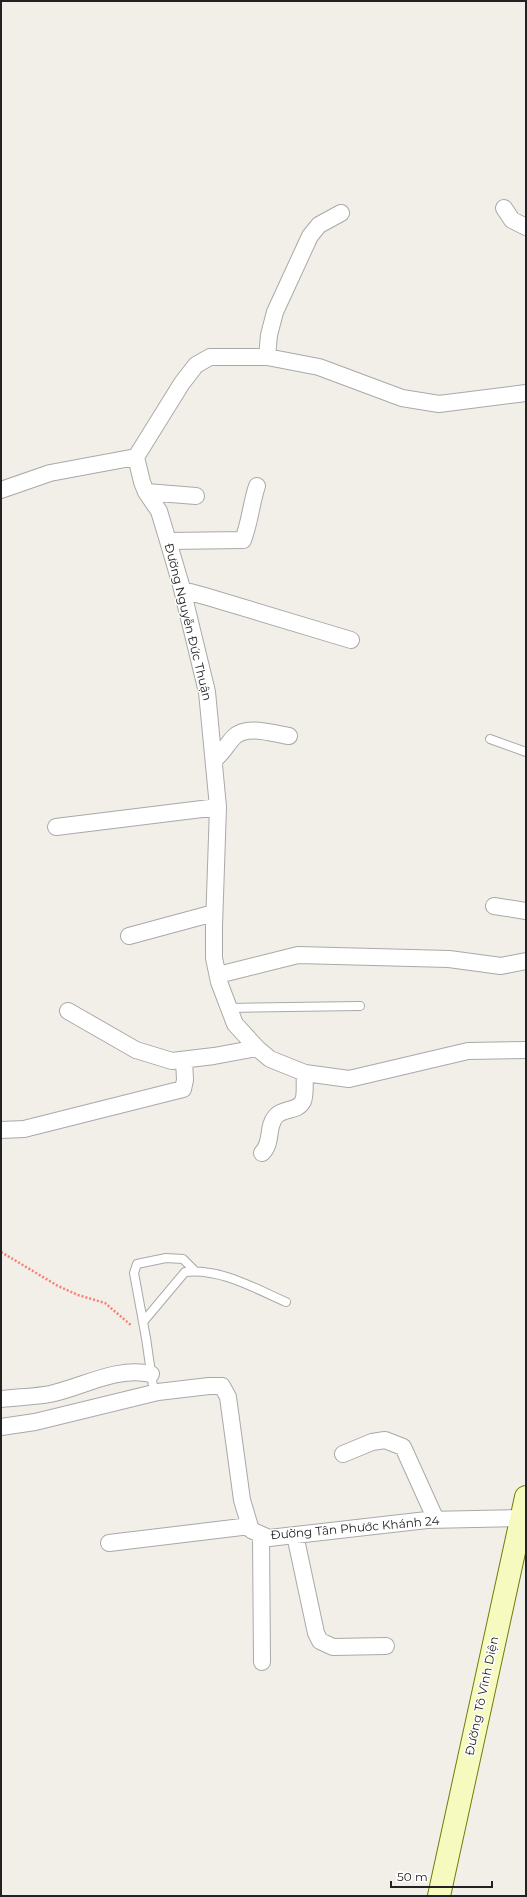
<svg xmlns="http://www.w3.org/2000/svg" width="527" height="1897" viewBox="0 0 527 1897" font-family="Montserrat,sans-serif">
<rect width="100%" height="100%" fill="#f2efe9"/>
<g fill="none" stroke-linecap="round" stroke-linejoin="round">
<g stroke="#a9a9a9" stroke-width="10">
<path id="lane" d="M 490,739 L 526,752
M 229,1008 L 360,1006
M 143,1322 L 185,1272 C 220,1268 254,1288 286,1302
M 154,1393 L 146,1338 L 134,1273 L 137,1264 L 166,1258 L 183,1259 L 195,1271"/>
</g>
<g stroke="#a9a9a9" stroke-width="18">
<path id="street" d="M 504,208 L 512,220 L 526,227
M 267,357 L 269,335 L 275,312 L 310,236 L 319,225 L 341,213
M 526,393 L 439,404 L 402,398 L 319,367 L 267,357 L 210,357 L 196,365 L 182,383 L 136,457 L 142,482 L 146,492 L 159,511 L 168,541 L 181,585 L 207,692 L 218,807 L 214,926 L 214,958 L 219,982 L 235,1024 L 257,1048 L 270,1059 L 305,1073 L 349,1079 L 468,1051 L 526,1050
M 1,490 L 50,473 L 136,457
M 146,492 L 196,496
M 168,541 L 243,540 C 250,522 251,504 257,486
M 183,593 L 190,592 L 208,597 L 351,640
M 214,760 C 223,753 227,744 234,737 C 247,724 274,734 289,736
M 56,827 L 218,807
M 494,906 L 526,911
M 129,936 L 214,913
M 218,975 L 298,955 L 449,959 L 501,966 L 526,961
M 68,1011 L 136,1050 L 172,1061 L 214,1056 L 257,1048
M 1,1130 L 24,1129 L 183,1089 L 185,1080 L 184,1060
M 262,1153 C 273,1143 266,1127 276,1116 C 283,1108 298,1112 303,1101 C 306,1094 304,1082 305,1073
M 1,1399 C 17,1397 34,1397 50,1394 C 83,1387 117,1366 151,1374
M 1,1427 L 35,1422 L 158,1392 L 209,1386 L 222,1386 L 228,1397 L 242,1500 L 251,1530 L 269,1538 L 427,1520 L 521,1518
M 343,1454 L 372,1442 L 385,1440 L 403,1447 L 436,1520
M 261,1535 L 262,1662
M 295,1535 L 316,1633 L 320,1641 L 333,1647 L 386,1646
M 109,1543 L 250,1526"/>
</g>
<g stroke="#707d05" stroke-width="24">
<path id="secondary" d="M 439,1896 L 526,1497"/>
</g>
<path stroke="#fa8072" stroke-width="2.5" stroke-dasharray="2 2" stroke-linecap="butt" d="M 1,1252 L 58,1286 L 78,1295 L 105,1303 L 132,1326"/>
<use href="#lane" stroke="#fff" stroke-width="8"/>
<use href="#street" stroke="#fff" stroke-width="16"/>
<use href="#secondary" stroke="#f7fabf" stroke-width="22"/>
</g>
<g text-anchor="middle" stroke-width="3" stroke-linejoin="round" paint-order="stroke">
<g font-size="12" fill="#222" stroke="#fff">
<text transform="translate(188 622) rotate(76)" y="4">Đường Nguyễn Đức Thuận</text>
<text transform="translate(355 1528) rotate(-5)" y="4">Đường Tân Phước Khánh 24</text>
<text transform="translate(482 1696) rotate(-78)" y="4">Đường Tô Vĩnh Diện</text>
</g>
</g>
<rect width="527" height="1897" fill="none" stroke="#222222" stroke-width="4"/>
<path d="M391 1881v6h101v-6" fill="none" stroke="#222222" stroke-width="2"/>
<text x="397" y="1881" font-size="12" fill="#222222" stroke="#ffffff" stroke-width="3" paint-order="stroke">50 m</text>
</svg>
